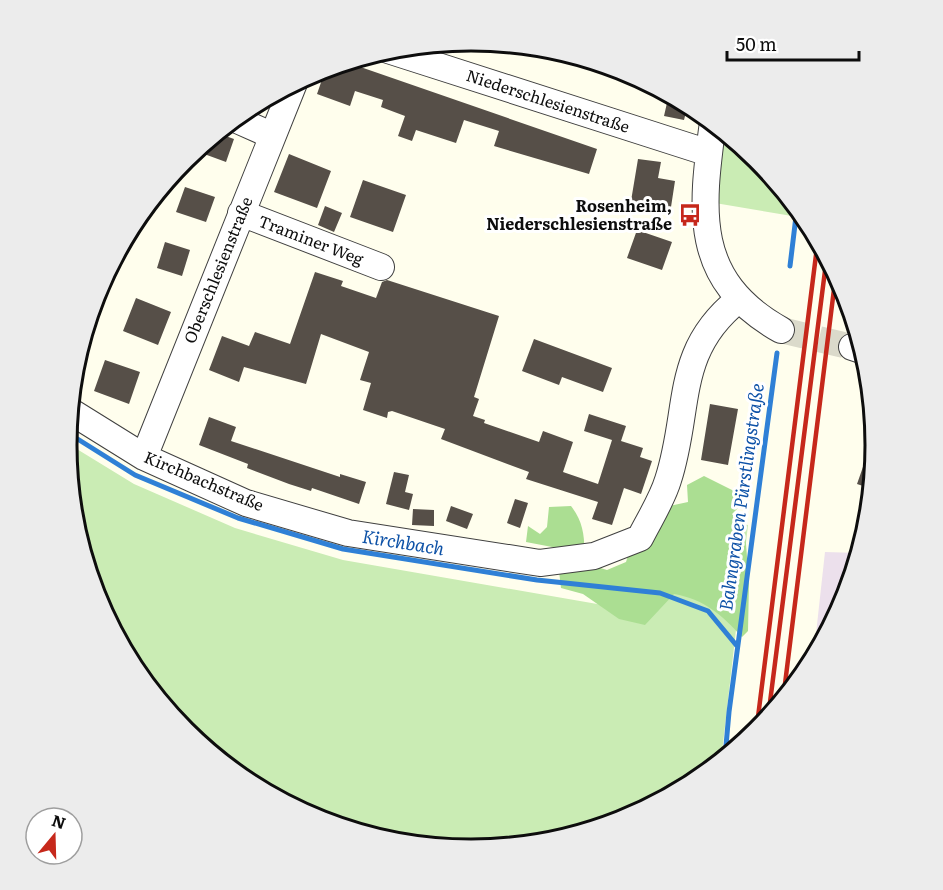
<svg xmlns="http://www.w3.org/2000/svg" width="943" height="890" viewBox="0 0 943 890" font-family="Literata,serif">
<rect width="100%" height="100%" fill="#fffeed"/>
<path fill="#ece0ec" d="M 825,552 L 859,553 L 845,600 L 813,661 Z"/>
<path fill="#caecb4" d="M 720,129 L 758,159 L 793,203 L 792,216 L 715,203 Z
M 67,443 L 134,484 L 235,528 L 343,560 L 649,613 L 677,510 L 748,525 L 721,761 C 662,809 588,838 513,845 C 270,869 72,685 67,443 Z"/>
<path fill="#abde92" d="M 704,476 L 740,494 L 742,504 L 732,514 L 745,531 L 749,583 L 748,631 L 742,637 C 722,615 704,599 674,594 L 645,625 L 619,619 L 583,594 L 561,588 L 559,571 L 573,551 L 526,542 L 528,526 L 540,534 L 547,527 L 549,507 L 571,506 C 585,524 585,541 584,563 L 607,570 L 626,562 L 630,549 L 660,508 L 688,502 L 687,485 Z"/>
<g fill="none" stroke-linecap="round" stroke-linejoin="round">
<path stroke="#2f80d6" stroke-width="5" d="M 790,266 L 797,208
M 68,433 L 135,475 L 238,518 L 343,549 L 537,580 L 660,593 L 708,611 L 737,646
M 725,757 L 729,712 L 777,353"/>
</g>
<path fill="#564f48" d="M 346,62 L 597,149 L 589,174 L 494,146 L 499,131 L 464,120 L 456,143 L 416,130 L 412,141 L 398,136 L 405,116 L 381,107 L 383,100 L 355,91 L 350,106 L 317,94 L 326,68 Z
M 669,94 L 688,104 L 684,120 L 664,116 Z
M 217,133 L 234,139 L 226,162 L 196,151 Z
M 289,154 L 331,171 L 317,208 L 274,192 Z
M 638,159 L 661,162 L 658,178 L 675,181 L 671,207 L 631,201 Z
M 363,180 L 406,195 L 393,232 L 350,217 Z
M 185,187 L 215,197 L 206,222 L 176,212 Z
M 325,206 L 342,213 L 334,232 L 318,225 Z
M 637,230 L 672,242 L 662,270 L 627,258 Z
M 165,242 L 190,250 L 182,276 L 157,268 Z
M 315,272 L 343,281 L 341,286 L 376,298 L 382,282 L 387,280 L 499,316 L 474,397 L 479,399 L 473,416 L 485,420 L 484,423 L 539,442 L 543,431 L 573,442 L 563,472 L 598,484 L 612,440 L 584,431 L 589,414 L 626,426 L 621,441 L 643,448 L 640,457 L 652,461 L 641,494 L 624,488 L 612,525 L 592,519 L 598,502 L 526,479 L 529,472 L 441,439 L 445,429 L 392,411 L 388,412 L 387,418 L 363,410 L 371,383 L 360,380 L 369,352 L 321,334 L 306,384 L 244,367 L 239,382 L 209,370 L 222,336 L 249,346 L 255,332 L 290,344 Z
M 136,298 L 171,312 L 158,345 L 123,331 Z
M 534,339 L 612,368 L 603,392 L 562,377 L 559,385 L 522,371 Z
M 105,360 L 140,372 L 129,404 L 94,391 Z
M 710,404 L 738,409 L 728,465 L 701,460 Z
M 209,417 L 236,427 L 231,441 L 340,477 L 340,474 L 366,482 L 359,504 L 312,488 L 311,491 L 289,484 L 247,468 L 248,464 L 199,445 Z
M 871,444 L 876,445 L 872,489 L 857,484 Z
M 394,472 L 409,475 L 405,492 L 413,494 L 409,510 L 386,504 Z
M 515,499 L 528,503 L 520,528 L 507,523 Z
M 451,506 L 473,514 L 467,529 L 446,521 Z
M 413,509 L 434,510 L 434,526 L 412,525 Z"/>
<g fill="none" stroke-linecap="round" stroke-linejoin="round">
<path stroke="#dbdacb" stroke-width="26" stroke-dasharray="26 13" stroke-linecap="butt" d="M 781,330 L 852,347"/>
<g stroke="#404040" stroke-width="28">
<path id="minor" d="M 388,50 L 709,153
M 235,119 L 271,135
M 713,122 C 701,211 692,280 781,330
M 241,213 L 381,267
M 852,347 L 864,351
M 70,411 L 144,457 L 246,503 L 348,533 L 540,563 L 594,556 L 640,538 C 649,520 662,500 668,480 C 691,410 673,352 738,300
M 144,457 L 294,83"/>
</g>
<use href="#minor" stroke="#fff" stroke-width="26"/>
<path stroke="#c6281b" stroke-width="4.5" d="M 783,700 L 836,273
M 768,718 L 827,255
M 756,733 L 818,239"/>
</g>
<defs>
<g id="bus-bare" transform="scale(1.8)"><path d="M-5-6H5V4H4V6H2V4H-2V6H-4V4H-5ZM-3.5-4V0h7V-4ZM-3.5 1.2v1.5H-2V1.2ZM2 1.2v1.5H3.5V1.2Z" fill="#c6281b" stroke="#fff" stroke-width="2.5" paint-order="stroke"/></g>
</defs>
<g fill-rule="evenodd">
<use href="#bus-bare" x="690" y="215"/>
</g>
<g text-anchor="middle" stroke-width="6" stroke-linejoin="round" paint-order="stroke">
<g font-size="16" fill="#0d0d0d" stroke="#fff">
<text transform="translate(548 101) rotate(18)" y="6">Niederschlesienstraße</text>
<text transform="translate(311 240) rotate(21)" y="6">Traminer Weg</text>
<text transform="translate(218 270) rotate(-68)" y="6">Oberschlesienstraße</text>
<text transform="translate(204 481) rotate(23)" y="6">Kirchbachstraße</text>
</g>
<g font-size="16" font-weight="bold" fill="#0d0d0d" stroke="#fff" text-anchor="end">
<text x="672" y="212">Rosenheim,<tspan x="672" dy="18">Niederschlesienstraße</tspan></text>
</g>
<g font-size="18" font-style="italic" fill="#0e52a7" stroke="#fff">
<text transform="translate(742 497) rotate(-82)" y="6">Bahngraben Pürstlingstraße</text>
<text transform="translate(403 543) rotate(9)" y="6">Kirchbach</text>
</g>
</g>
<path d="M0 0H943V890H0ZM77 445a394 394 0 1 1 788 0a394 394 0 1 1-788 0Z" fill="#ececec" fill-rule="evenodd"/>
<path fill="none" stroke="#0d0d0d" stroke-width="3" d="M77 445a394 394 0 1 1 788 0a394 394 0 1 1-788 0Z"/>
<g transform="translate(54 836) rotate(19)"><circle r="28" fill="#ffffff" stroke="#9e9e9e" stroke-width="1.5"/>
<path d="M0-4.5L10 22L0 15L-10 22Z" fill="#c6281b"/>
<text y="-9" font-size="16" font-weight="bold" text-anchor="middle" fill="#0d0d0d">N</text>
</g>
<path d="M727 51v9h132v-9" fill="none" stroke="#0d0d0d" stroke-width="3"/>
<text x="736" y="51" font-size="18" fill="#0d0d0d" stroke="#ffffff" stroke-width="4.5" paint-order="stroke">50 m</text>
</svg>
